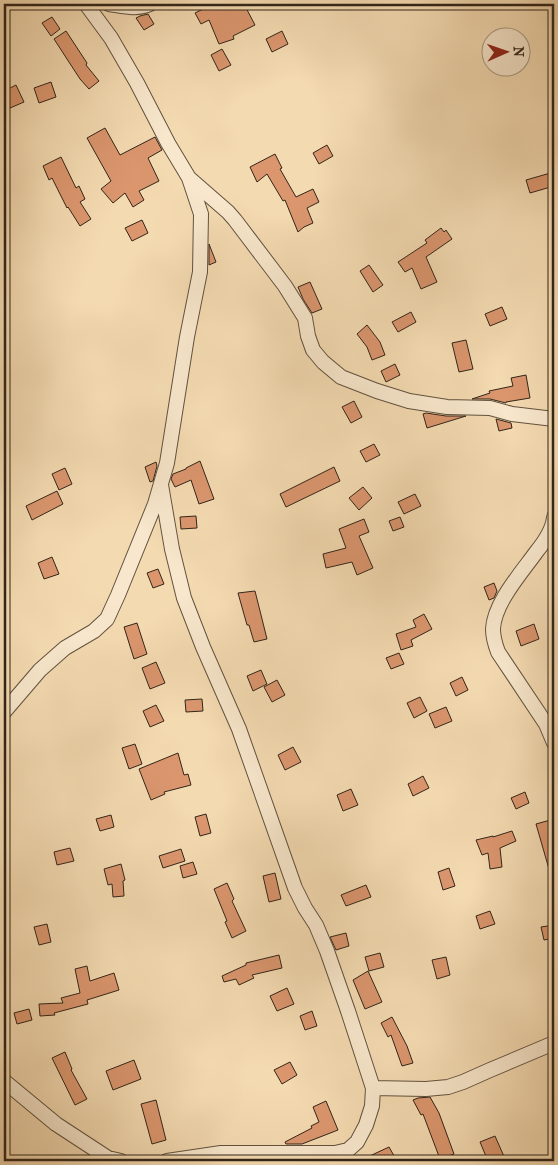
<svg xmlns="http://www.w3.org/2000/svg" width="558" height="1165" viewBox="0 0 558 1165" font-family="'IM FELL French Canon',serif">
<rect width="100%" height="100%" fill="#f4dab1"/>
<filter id="stains"><feTurbulence type="fractalNoise" baseFrequency=".004" numOctaves="4"/><feColorMatrix values="0 0 0 0 .2 0 0 0 0 .09 0 0 0 0 .02 0 0 0 .5 -.17"/></filter>
<radialGradient id="worn" r=".72"><stop offset=".6" stop-color="#630" stop-opacity="0"/><stop offset="1" stop-color="#630" stop-opacity=".3"/></radialGradient>
<path fill="#db966e" stroke="#312519" d="M 209,4 L 244,4 L 255,25 L 233,36 L 234,39 L 219,44 L 209,20 L 201,24 L 195,13 L 209,6 Z
M 148,14 L 154,24 L 144,30 L 136,18 L 140,16 Z
M 52,17 L 60,29 L 51,36 L 42,23 Z
M 66,31 L 87,63 L 86,65 L 99,81 L 89,89 L 80,79 L 54,39 Z
M 282,31 L 288,44 L 272,52 L 266,39 Z
M 222,49 L 231,65 L 219,71 L 211,55 Z
M 51,82 L 56,97 L 39,103 L 34,88 Z
M 16,85 L 24,102 L 10,108 L 4,94 L 4,91 Z
M 105,128 L 120,155 L 155,137 L 162,150 L 148,158 L 159,181 L 139,191 L 144,200 L 133,207 L 125,193 L 113,203 L 101,189 L 111,181 L 87,138 Z
M 327,145 L 333,156 L 319,164 L 313,153 Z
M 275,154 L 282,168 L 280,169 L 296,197 L 313,189 L 319,202 L 307,208 L 313,223 L 304,227 L 298,232 L 285,200 L 283,201 L 267,174 L 257,182 L 250,167 Z
M 61,157 L 76,188 L 79,186 L 85,199 L 80,202 L 91,219 L 80,226 L 68,207 L 67,208 L 52,178 L 49,180 L 43,166 Z
M 554,172 L 554,186 L 530,193 L 526,180 Z
M 142,220 L 148,233 L 132,241 L 125,228 Z
M 441,228 L 444,232 L 446,230 L 452,239 L 426,257 L 437,282 L 421,289 L 412,268 L 405,272 L 398,262 L 427,243 L 425,240 Z
M 209,244 L 216,262 L 209,265 Z
M 369,265 L 383,285 L 373,292 L 360,271 Z
M 310,282 L 322,309 L 312,313 L 303,299 L 298,287 Z
M 502,307 L 507,319 L 490,326 L 485,314 Z
M 411,312 L 416,322 L 398,332 L 392,322 Z
M 367,325 L 380,342 L 385,355 L 372,360 L 367,347 L 357,334 Z
M 466,340 L 473,369 L 459,372 L 452,343 Z
M 395,364 L 400,375 L 386,382 L 381,371 Z
M 526,375 L 530,398 L 506,402 L 506,403 L 490,399 L 472,399 L 490,393 L 489,391 L 513,386 L 511,378 Z
M 354,401 L 362,417 L 351,423 L 342,407 Z
M 426,413 L 446,416 L 466,416 L 427,428 L 423,414 Z
M 496,419 L 511,423 L 512,428 L 499,431 Z
M 374,444 L 380,455 L 366,462 L 360,451 Z
M 200,461 L 214,499 L 199,504 L 191,480 L 175,487 L 171,479 L 173,474 L 186,469 L 186,468 Z
M 156,462 L 157,466 L 153,481 L 150,482 L 145,467 Z
M 334,467 L 340,481 L 286,507 L 280,494 Z
M 65,468 L 72,484 L 59,490 L 52,474 Z
M 363,487 L 372,498 L 359,510 L 349,498 Z
M 57,491 L 63,504 L 32,520 L 26,506 Z
M 415,494 L 421,506 L 404,514 L 398,502 Z
M 196,516 L 197,528 L 181,529 L 180,517 Z
M 400,517 L 404,527 L 393,531 L 389,521 Z
M 364,519 L 369,532 L 359,536 L 373,568 L 357,575 L 352,562 L 326,568 L 323,554 L 346,548 L 339,529 Z
M 52,557 L 59,574 L 44,579 L 38,563 Z
M 158,569 L 164,584 L 153,588 L 147,573 Z
M 494,583 L 497,591 L 494,598 L 489,600 L 484,587 Z
M 255,591 L 267,639 L 254,642 L 249,625 L 247,625 L 238,593 Z
M 424,614 L 432,629 L 411,640 L 413,646 L 401,650 L 396,634 L 416,627 L 413,620 Z
M 137,623 L 147,654 L 134,659 L 124,627 Z
M 534,624 L 539,639 L 521,646 L 516,631 Z
M 399,653 L 404,664 L 391,669 L 386,658 Z
M 156,662 L 165,683 L 150,689 L 142,668 Z
M 261,670 L 267,684 L 253,691 L 247,676 Z
M 462,677 L 468,690 L 456,696 L 450,683 Z
M 277,680 L 285,695 L 272,702 L 264,687 Z
M 420,697 L 427,711 L 414,718 L 407,703 Z
M 202,699 L 203,711 L 186,712 L 185,700 Z
M 156,705 L 164,721 L 150,727 L 143,711 Z
M 446,707 L 452,721 L 435,728 L 429,714 Z
M 135,744 L 142,764 L 129,769 L 122,748 Z
M 293,747 L 301,762 L 285,770 L 278,755 Z
M 178,753 L 184,775 L 188,774 L 191,785 L 164,792 L 165,794 L 151,800 L 139,769 Z
M 423,776 L 429,788 L 413,796 L 408,784 Z
M 351,789 L 358,805 L 343,811 L 337,795 Z
M 525,792 L 529,803 L 516,809 L 511,798 Z
M 206,814 L 211,833 L 200,836 L 195,817 Z
M 111,815 L 114,827 L 100,831 L 96,819 Z
M 554,819 L 554,876 L 551,876 L 536,824 Z
M 512,831 L 516,841 L 500,848 L 502,867 L 490,869 L 488,853 L 482,855 L 476,840 L 493,836 L 493,837 Z
M 70,848 L 74,861 L 57,865 L 54,852 Z
M 181,849 L 185,861 L 163,868 L 159,856 Z
M 193,862 L 197,874 L 183,878 L 180,866 Z
M 121,864 L 125,880 L 123,881 L 124,896 L 113,897 L 112,884 L 108,885 L 104,869 Z
M 449,868 L 455,886 L 443,890 L 438,872 Z
M 275,873 L 281,899 L 269,902 L 263,876 Z
M 227,883 L 234,899 L 232,901 L 246,931 L 232,938 L 225,922 L 227,921 L 214,889 Z
M 366,885 L 371,897 L 346,906 L 341,895 Z
M 490,911 L 495,924 L 480,929 L 476,916 Z
M 47,924 L 51,942 L 39,945 L 34,927 Z
M 554,925 L 554,938 L 544,940 L 541,927 Z
M 346,933 L 349,946 L 336,950 L 330,937 Z
M 380,953 L 384,967 L 369,971 L 365,957 Z
M 279,955 L 282,968 L 252,975 L 254,978 L 239,985 L 236,979 L 224,982 L 222,976 L 246,965 L 246,963 Z
M 446,957 L 450,975 L 437,979 L 432,960 Z
M 87,966 L 90,981 L 114,973 L 119,990 L 87,1000 L 88,1004 L 54,1013 L 55,1015 L 40,1016 L 39,1004 L 63,1003 L 61,998 L 80,993 L 75,969 Z
M 368,971 L 382,1002 L 365,1009 L 353,980 Z
M 287,988 L 294,1004 L 277,1011 L 270,996 Z
M 29,1009 L 32,1020 L 17,1024 L 14,1013 Z
M 312,1011 L 317,1026 L 305,1030 L 300,1016 Z
M 392,1017 L 407,1046 L 413,1063 L 402,1066 L 391,1035 L 388,1037 L 381,1023 Z
M 65,1052 L 72,1069 L 71,1070 L 87,1099 L 75,1105 L 52,1058 Z
M 134,1060 L 141,1079 L 113,1090 L 106,1071 Z
M 290,1062 L 297,1075 L 282,1084 L 274,1070 Z
M 430,1097 L 439,1113 L 454,1154 L 440,1159 L 423,1114 L 421,1115 L 413,1100 L 418,1098 Z
M 156,1100 L 166,1140 L 152,1144 L 141,1104 Z
M 326,1101 L 338,1130 L 302,1144 L 286,1144 L 285,1142 L 312,1128 L 311,1126 L 319,1122 L 313,1107 Z
M 495,1136 L 506,1161 L 488,1161 L 480,1142 Z
M 389,1147 L 397,1161 L 359,1161 Z"/>
<g fill="none" stroke-linecap="round" stroke-linejoin="round">
<g stroke="#62523f" stroke-width="16">
<path id="street" d="M 109,4 C 123,6 137,10 150,4
M 189,178 L 228,212 L 235,220 L 285,286 L 305,318 L 308,336 L 313,350 L 323,362 L 341,377 L 377,391 L 409,401 L 447,407 L 490,408 L 512,414 L 554,419
M 161,485 L 172,549 L 184,598 L 203,647 L 239,729 L 295,888 L 305,908 L 316,925 L 327,951 L 348,1011 L 373,1088 L 372,1106 L 366,1125 L 357,1142 L 348,1150 L 335,1153 L 221,1153 L 167,1161
M 554,517 C 553,530 545,541 537,551 C 522,572 494,603 493,629 C 493,637 495,644 498,652 L 546,724 L 554,743
M 4,712 L 40,670 L 65,648 L 94,631 L 107,619 L 118,595 L 155,504 L 167,463 L 187,337 L 200,272 L 201,214 L 189,178 L 168,143 L 137,83 L 111,38 L 86,4
M 4,1081 L 56,1124 L 108,1158 L 121,1161
M 373,1088 L 426,1089 L 448,1087 L 463,1082 L 490,1070 L 554,1043"/>
</g>
<use href="#street" stroke="#f8e7cc" stroke-width="14"/>
</g>
<rect width="558" height="1165" fill="none" stroke="#f4dab1" stroke-width="20"/>
<rect x="5" y="5" width="548" height="1155" fill="none" stroke="#312519" stroke-width="2.5"/>
<rect x="10" y="10" width="538" height="1145" fill="none" stroke="#312519"/>
<g transform="translate(506 52) rotate(88)"><circle r="24" fill="#f8e7cc" stroke="#a89984"/>
<path d="M0-4L9 19L0 12L-9 19Z" fill="#8f2418"/>
<text y="-8" font-size="14" font-weight="bold" text-anchor="middle" fill="#312519">N</text>
</g>
<rect width="100%" height="100%" filter="url(#stains)"/>
<rect width="100%" height="100%" fill="url(#worn)"/>
</svg>
